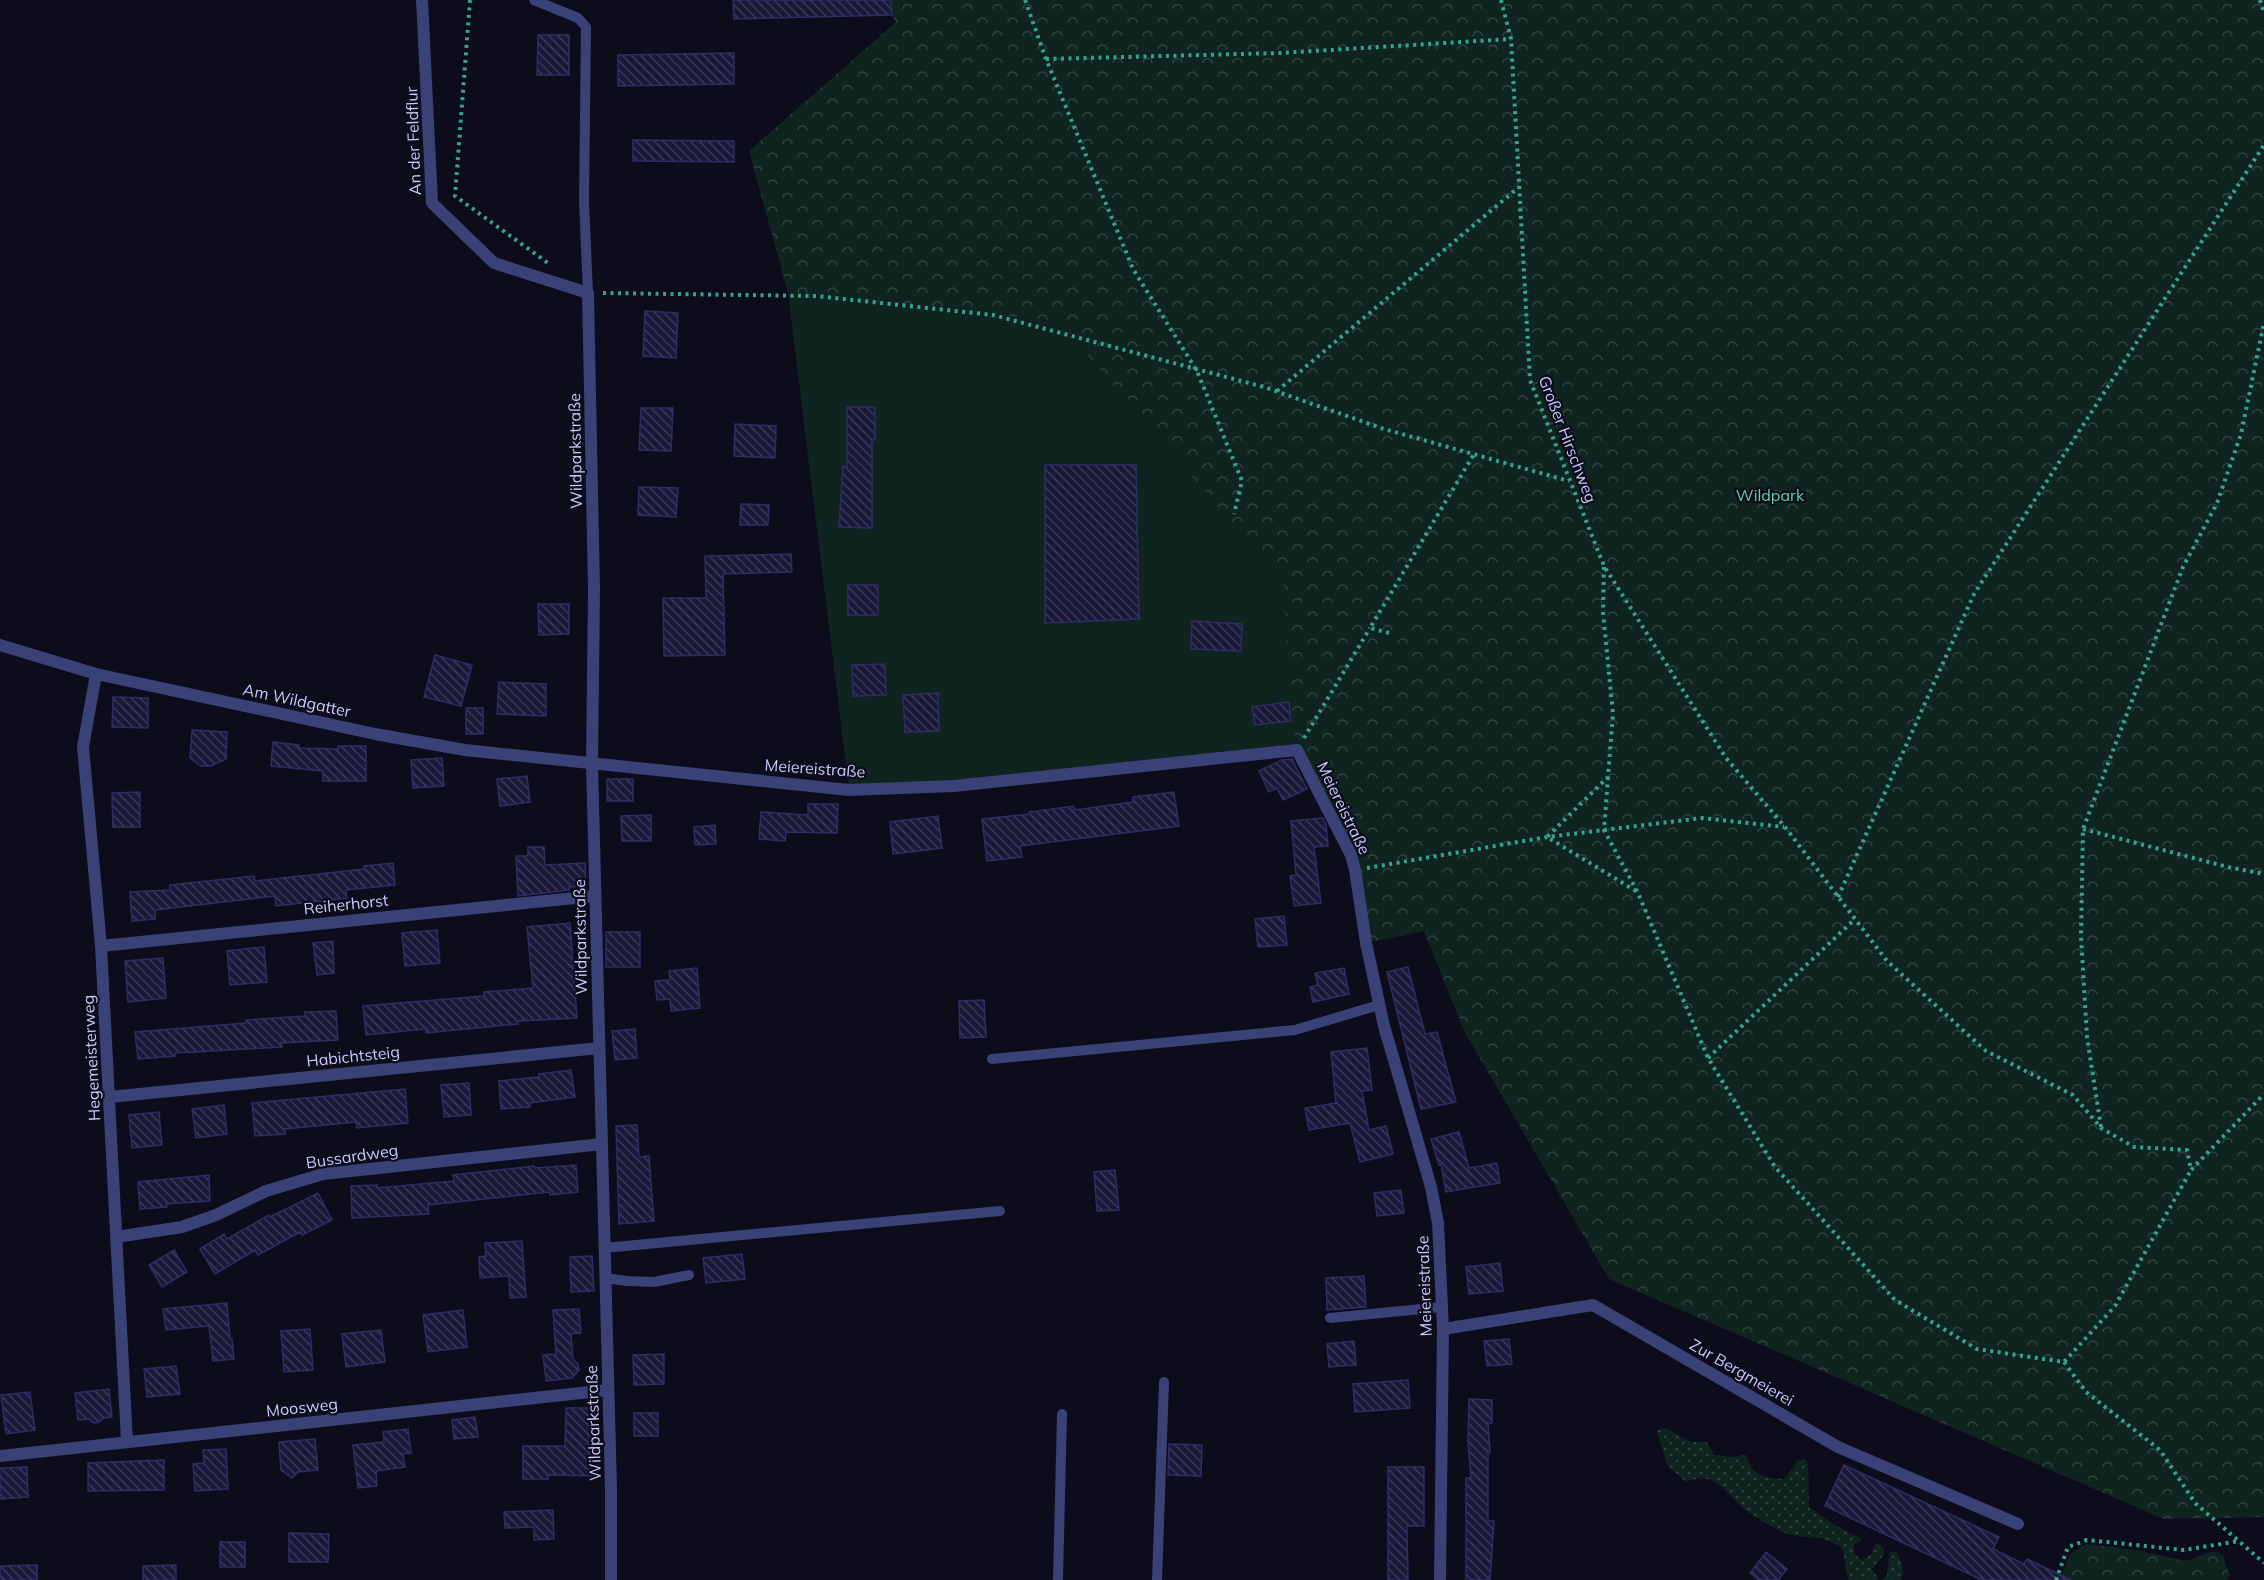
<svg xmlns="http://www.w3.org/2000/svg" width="2264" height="1580" viewBox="0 0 2264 1580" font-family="Mulish,sans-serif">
<defs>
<pattern id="grass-dots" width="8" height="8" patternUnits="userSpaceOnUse" patternTransform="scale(1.5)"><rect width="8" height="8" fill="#0f241f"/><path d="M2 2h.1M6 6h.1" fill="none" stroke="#304240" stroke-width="1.8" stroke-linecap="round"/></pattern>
<pattern id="forest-crowns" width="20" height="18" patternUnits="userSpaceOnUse" patternTransform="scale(1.5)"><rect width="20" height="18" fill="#0f241f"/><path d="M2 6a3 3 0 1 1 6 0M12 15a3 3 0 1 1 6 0" fill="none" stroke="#304240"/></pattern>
<pattern id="building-back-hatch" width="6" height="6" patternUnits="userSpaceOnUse" patternTransform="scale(1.5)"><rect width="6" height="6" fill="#1a193a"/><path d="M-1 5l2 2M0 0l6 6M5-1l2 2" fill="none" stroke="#3a3957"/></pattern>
</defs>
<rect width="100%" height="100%" fill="#0c0c1a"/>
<path fill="url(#grass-dots)" d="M 1664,1428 L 1691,1442 L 1707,1442 L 1714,1455 L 1733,1457 L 1746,1455 C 1752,1475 1764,1479 1784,1479 L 1798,1461 L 1805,1459 L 1808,1464 L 1809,1507 L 1834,1525 L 1862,1539 L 1854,1545 L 1854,1554 L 1862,1560 C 1870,1557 1873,1552 1875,1544 L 1879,1544 L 1884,1549 L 1884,1554 L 1872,1569 L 1879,1580 L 1849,1580 C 1844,1569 1847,1559 1841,1547 C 1835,1544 1827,1539 1820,1538 C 1810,1537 1798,1537 1788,1534 C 1774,1529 1759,1519 1747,1511 C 1727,1496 1717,1468 1686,1482 L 1667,1465 L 1657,1431 Z
M 1890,1552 L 1896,1552 C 1902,1560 1905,1571 1901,1580 L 1881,1580 L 1887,1576 Z"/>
<path fill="url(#forest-crowns)" d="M 883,0 L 2264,0 L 2264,1517 L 2164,1519 L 1609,1279 L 1464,1031 L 1424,931 L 1366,943 L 1355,870 L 1297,750 L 1291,721 L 1059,322 L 788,293 L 749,151 L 896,22 Z
M 2088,1544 L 2136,1550 L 2186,1561 L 2210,1552 L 2218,1552 L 2224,1556 L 2225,1564 L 2230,1575 L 2226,1580 L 2060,1580 C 2068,1560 2067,1552 2088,1544 Z"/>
<path fill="#0f241f" d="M 788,293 L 1059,322 L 1283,582 L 1291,721 L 1297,750 L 849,790 Z"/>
<path fill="url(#building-back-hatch)" stroke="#2e2c65" stroke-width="1.5" d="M 733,0 L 891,0 L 892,15 L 734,19 Z
M 538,35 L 569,35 L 569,75 L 537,75 Z
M 734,53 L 734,84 L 618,86 L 618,55 Z
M 633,140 L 734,141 L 734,162 L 633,161 Z
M 645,311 L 678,313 L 676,358 L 643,356 Z
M 847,407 L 875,407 L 875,440 L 872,440 L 872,528 L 839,527 L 843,466 L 847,467 Z
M 641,408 L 673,408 L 671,451 L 639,450 Z
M 735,424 L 776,426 L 775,458 L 734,456 Z
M 1045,465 L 1136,465 L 1139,619 L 1045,623 Z
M 639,487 L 678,488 L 676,517 L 638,515 Z
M 741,504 L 769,505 L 768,525 L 740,525 Z
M 791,554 L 792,572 L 723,574 L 725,655 L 664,656 L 663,598 L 706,598 L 705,556 Z
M 848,585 L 878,585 L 878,615 L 848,615 Z
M 538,604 L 569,604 L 569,634 L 539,635 Z
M 1192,621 L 1242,624 L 1241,651 L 1191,649 Z
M 435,655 L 472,665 L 461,706 L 424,697 Z
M 885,664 L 886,695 L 853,696 L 852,665 Z
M 499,682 L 546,684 L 546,716 L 497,714 Z
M 938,693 L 939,731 L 905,732 L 903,695 Z
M 113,697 L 148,698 L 148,728 L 112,727 Z
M 1289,702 L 1291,721 L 1255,725 L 1252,707 Z
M 466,708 L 483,708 L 483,734 L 466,734 Z
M 192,730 L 227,732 L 226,759 L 211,766 L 201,766 L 190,758 Z
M 273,742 L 299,745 L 299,748 L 338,749 L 338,746 L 366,746 L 366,781 L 323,781 L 323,771 L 271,766 Z
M 442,758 L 444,786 L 413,788 L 411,760 Z
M 1292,759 L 1307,789 L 1283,800 L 1277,788 L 1269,792 L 1259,771 L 1281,760 Z
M 527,776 L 530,802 L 500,806 L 497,779 Z
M 607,779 L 633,779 L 633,801 L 607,801 Z
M 140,792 L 140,827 L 113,827 L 112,793 Z
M 1174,792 L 1179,826 L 1020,846 L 1022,857 L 987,861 L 982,819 L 1030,814 L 1029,812 L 1074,806 L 1075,810 L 1133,802 L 1133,797 Z
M 808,804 L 838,804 L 837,833 L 786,832 L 785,841 L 759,839 L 761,812 L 808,815 Z
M 651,815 L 651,841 L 622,841 L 621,816 Z
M 938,816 L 942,848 L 893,854 L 890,822 Z
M 1323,818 L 1326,824 L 1328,846 L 1314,847 L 1321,903 L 1294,906 L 1290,876 L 1296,875 L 1291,821 Z
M 715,825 L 716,844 L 695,845 L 694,827 Z
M 528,847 L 544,847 L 545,865 L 585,863 L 586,886 L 569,887 L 569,890 L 518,896 L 516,856 L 528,856 Z
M 393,863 L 395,885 L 346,890 L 347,898 L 276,906 L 275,896 L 155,910 L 155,919 L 132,921 L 130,892 L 170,890 L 170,885 L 254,876 L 255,881 L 364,869 L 364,866 Z
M 1284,916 L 1287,945 L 1258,947 L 1255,919 Z
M 570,923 L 577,1018 L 518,1021 L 518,1024 L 426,1033 L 426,1029 L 366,1035 L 363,1006 L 484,996 L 484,992 L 533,988 L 527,927 Z
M 437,930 L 440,963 L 405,966 L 402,933 Z
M 606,932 L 640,932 L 640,967 L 606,967 Z
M 333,941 L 334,973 L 317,975 L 313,943 Z
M 264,947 L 267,982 L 230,985 L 227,951 Z
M 163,958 L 166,998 L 128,1002 L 125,961 Z
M 1408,967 L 1425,1034 L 1437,1032 L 1456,1102 L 1421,1109 L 1387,972 Z
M 697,968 L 700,1008 L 671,1011 L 670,999 L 657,1000 L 655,981 L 670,980 L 669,971 Z
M 1344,968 L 1349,994 L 1313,1002 L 1310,987 L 1318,985 L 1315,973 Z
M 984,1000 L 986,1037 L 960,1038 L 959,1001 Z
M 336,1011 L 338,1040 L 281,1043 L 282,1047 L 175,1053 L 175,1056 L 138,1059 L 135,1032 L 246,1023 L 246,1020 L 305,1016 L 305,1012 Z
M 635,1029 L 637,1058 L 615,1060 L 612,1031 Z
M 1367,1048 L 1372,1090 L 1362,1091 L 1369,1130 L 1386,1126 L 1393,1154 L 1360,1162 L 1350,1123 L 1309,1130 L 1305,1108 L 1336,1103 L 1331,1052 Z
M 571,1070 L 575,1097 L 530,1103 L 530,1107 L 501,1109 L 499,1081 L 539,1077 L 539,1074 Z
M 469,1083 L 471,1115 L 444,1117 L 441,1085 Z
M 405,1089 L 408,1123 L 357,1128 L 356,1122 L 285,1129 L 285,1134 L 255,1136 L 252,1103 Z
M 224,1105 L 227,1134 L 196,1138 L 192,1109 Z
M 159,1112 L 162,1145 L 132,1148 L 129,1115 Z
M 637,1125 L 639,1157 L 649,1156 L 654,1221 L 619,1224 L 616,1126 Z
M 1459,1132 L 1469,1168 L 1497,1163 L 1500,1183 L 1446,1192 L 1441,1164 L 1439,1165 L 1431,1139 Z
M 576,1165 L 578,1192 L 550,1195 L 550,1192 L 428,1205 L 429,1214 L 352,1218 L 351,1186 L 377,1185 L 377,1188 L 454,1181 L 453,1175 L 534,1166 L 535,1168 Z
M 1115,1170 L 1119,1210 L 1097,1211 L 1094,1172 Z
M 209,1175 L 210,1201 L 166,1204 L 167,1207 L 140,1209 L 138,1182 Z
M 1401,1190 L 1404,1213 L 1377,1216 L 1374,1193 Z
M 318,1193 L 332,1220 L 302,1235 L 300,1232 L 258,1255 L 255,1250 L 215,1274 L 200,1249 L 224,1234 L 227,1239 L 269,1215 L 270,1217 Z
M 522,1241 L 526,1297 L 510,1298 L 509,1276 L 480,1278 L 479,1257 L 486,1256 L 485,1243 Z
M 174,1250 L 187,1272 L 162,1287 L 149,1265 Z
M 742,1254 L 745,1279 L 706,1283 L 703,1258 Z
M 592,1256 L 594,1291 L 571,1292 L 570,1257 Z
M 1500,1263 L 1503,1291 L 1469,1294 L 1466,1267 Z
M 1364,1276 L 1366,1307 L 1327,1310 L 1326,1278 Z
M 227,1303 L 230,1339 L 232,1339 L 234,1359 L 213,1361 L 209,1326 L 166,1330 L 163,1309 Z
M 579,1309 L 581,1333 L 571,1334 L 573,1359 L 578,1364 L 579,1370 L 572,1378 L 546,1381 L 543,1355 L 556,1354 L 553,1310 Z
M 463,1310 L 467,1347 L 428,1352 L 423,1315 Z
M 310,1329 L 313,1370 L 284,1372 L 281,1331 Z
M 381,1330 L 385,1362 L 346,1367 L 342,1334 Z
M 1509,1339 L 1512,1364 L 1487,1366 L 1484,1341 Z
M 1354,1341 L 1356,1365 L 1329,1367 L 1327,1344 Z
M 664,1354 L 664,1384 L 634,1385 L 633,1355 Z
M 176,1366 L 180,1394 L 147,1397 L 144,1369 Z
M 1408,1380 L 1410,1408 L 1355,1412 L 1353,1384 Z
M 109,1389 L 112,1417 L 104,1418 L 99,1422 L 93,1423 L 89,1419 L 78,1420 L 75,1393 Z
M 30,1392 L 35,1430 L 6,1434 L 1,1395 Z
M 1469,1399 L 1492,1400 L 1492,1423 L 1488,1423 L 1490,1453 L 1488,1453 L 1488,1521 L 1494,1521 L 1490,1580 L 1466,1580 L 1466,1478 L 1471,1478 L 1468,1441 Z
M 566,1408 L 596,1408 L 596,1444 L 599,1444 L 598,1476 L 548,1475 L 548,1479 L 523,1479 L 523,1446 L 565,1446 Z
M 634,1413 L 658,1413 L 658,1436 L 634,1436 Z
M 475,1417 L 478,1437 L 454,1439 L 452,1420 Z
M 408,1429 L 411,1453 L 403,1454 L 405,1467 L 376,1471 L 377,1486 L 358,1488 L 353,1445 L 384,1442 L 383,1432 Z
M 315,1439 L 318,1470 L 298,1472 L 292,1478 L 281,1470 L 279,1442 Z
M 1169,1444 L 1202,1445 L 1201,1476 L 1168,1475 Z
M 226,1449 L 228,1489 L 195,1491 L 193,1464 L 204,1463 L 203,1450 Z
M 164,1460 L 164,1490 L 88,1491 L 88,1463 Z
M 1844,1465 L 1999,1537 L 1993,1549 L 2024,1564 L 2027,1559 L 2071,1580 L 1982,1580 L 1825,1506 Z
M 27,1467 L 28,1497 L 0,1499 L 0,1468 Z
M 1388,1467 L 1424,1467 L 1424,1526 L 1407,1526 L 1408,1580 L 1388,1580 Z
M 553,1510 L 554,1539 L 534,1540 L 534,1527 L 505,1528 L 504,1512 Z
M 289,1533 L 329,1534 L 328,1562 L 289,1562 Z
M 220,1542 L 245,1542 L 245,1567 L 220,1567 Z
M 1766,1552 L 1787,1569 L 1778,1580 L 1759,1580 L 1750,1573 Z
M 37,1565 L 37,1580 L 0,1580 L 0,1566 Z
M 176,1565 L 176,1580 L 143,1580 L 143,1566 Z"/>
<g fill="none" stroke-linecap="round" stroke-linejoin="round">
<path stroke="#33a58b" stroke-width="4" stroke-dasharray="3 4.5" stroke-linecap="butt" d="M 470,0 L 455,196 L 548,263
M 1025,0 L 1046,59 L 1133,269 L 1197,371 L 1242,481 L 1234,514
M 1501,0 L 1511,39 L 1530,380 L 1604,566 L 1726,758 L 1785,827 L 1887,961 L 1986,1051 L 2073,1095 L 2101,1128 L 2134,1147 L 2187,1150 L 2191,1170 L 2264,1094
M 2260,0 L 2264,13
M 1046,59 L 1280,53 L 1511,39
M 603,293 L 816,296 L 993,315 L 1264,387 L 1384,429 L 1569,481
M 1277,391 L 1519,187
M 1604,567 L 1603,612 L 1613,714 L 1608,777 L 1547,837 L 1636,891
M 1389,633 L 1370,628 L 1474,454
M 1304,738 L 1370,628
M 1608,777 L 1604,830 L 1638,893 L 1708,1058 L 1775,1167 L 1895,1300 L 1977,1349 L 2064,1362 L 2115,1306 L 2191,1170
M 2083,829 L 2228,867 L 2264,874
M 1367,868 L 1547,837 L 1702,818 L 1784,827
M 1838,897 L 1974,594 L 2264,145
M 1708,1058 L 1855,919
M 2101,1127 L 2087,1037 L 2081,936 L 2083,829 L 2183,567 L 2217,503 L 2241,434 L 2264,323
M 2064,1362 L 2086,1392 L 2160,1450 L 2195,1503 L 2264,1563
M 2056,1580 L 2068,1547 L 2087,1540 L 2184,1550 L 2239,1541"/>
<path stroke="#394177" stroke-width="10" d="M 534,0 L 578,18 L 586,27 L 584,201 L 588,293
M 992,1059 L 1295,1030 L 1379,1005
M 604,1248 L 1000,1211
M 605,1278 L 627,1281 L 654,1282 L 689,1275
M 1330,1318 L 1442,1307
M 1058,1580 L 1062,1414
M 1157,1580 L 1164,1382"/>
<path stroke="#394177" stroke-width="12" d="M 422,0 L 432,203 L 494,263 L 588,293 L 594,590 L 592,765 L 611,1488 L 611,1580
M 0,645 L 96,674 L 375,734 L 465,750 L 849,790 L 954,786 L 1297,750 L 1351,855 L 1355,870 L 1366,943 L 1384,1026 L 1431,1187 L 1438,1223 L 1443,1329 L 1440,1580
M 96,674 L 83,747 L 101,946 L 127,1442
M 101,946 L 595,896
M 110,1097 L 599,1048
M 116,1237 L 182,1227 L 216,1215 L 266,1191 L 323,1174 L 602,1144
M 1443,1329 L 1593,1305 L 1838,1447 L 2018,1524
M 0,1456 L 608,1390"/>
</g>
<g text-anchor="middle" stroke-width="4.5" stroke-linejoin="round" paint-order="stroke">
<g font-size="16" fill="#c8cbfc" stroke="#0c0c1a">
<text transform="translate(413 141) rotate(-92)" y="6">An der Feldflur</text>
<text transform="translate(1568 439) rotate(69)" y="6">Großer Hirschweg</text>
<text transform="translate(575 451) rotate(-91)" y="6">Wildparkstraße</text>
<text transform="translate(297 700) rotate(12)" y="6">Am Wildgatter</text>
<text transform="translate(815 768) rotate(4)" y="6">Meiereistraße</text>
<text transform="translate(1344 808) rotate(64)" y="6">Meiereistraße</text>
<text transform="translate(346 904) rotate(-6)" y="6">Reiherhorst</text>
<text transform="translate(580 937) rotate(-91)" y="6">Wildparkstraße</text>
<text transform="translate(353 1056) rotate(-6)" y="6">Habichtsteig</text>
<text transform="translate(91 1058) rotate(-93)" y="6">Hegemeisterweg</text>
<text transform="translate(352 1156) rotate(-8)" y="6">Bussardweg</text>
<text transform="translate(1424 1286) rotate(-92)" y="6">Meiereistraße</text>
<text transform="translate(1742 1372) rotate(30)" y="6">Zur Bergmeierei</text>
<text transform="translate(302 1407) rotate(-6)" y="6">Moosweg</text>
<text transform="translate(593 1423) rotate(-92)" y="6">Wildparkstraße</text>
</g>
<g font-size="16" fill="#5ad6a2" stroke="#0c0c1a">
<text x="1770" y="501">Wildpark</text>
</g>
</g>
</svg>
